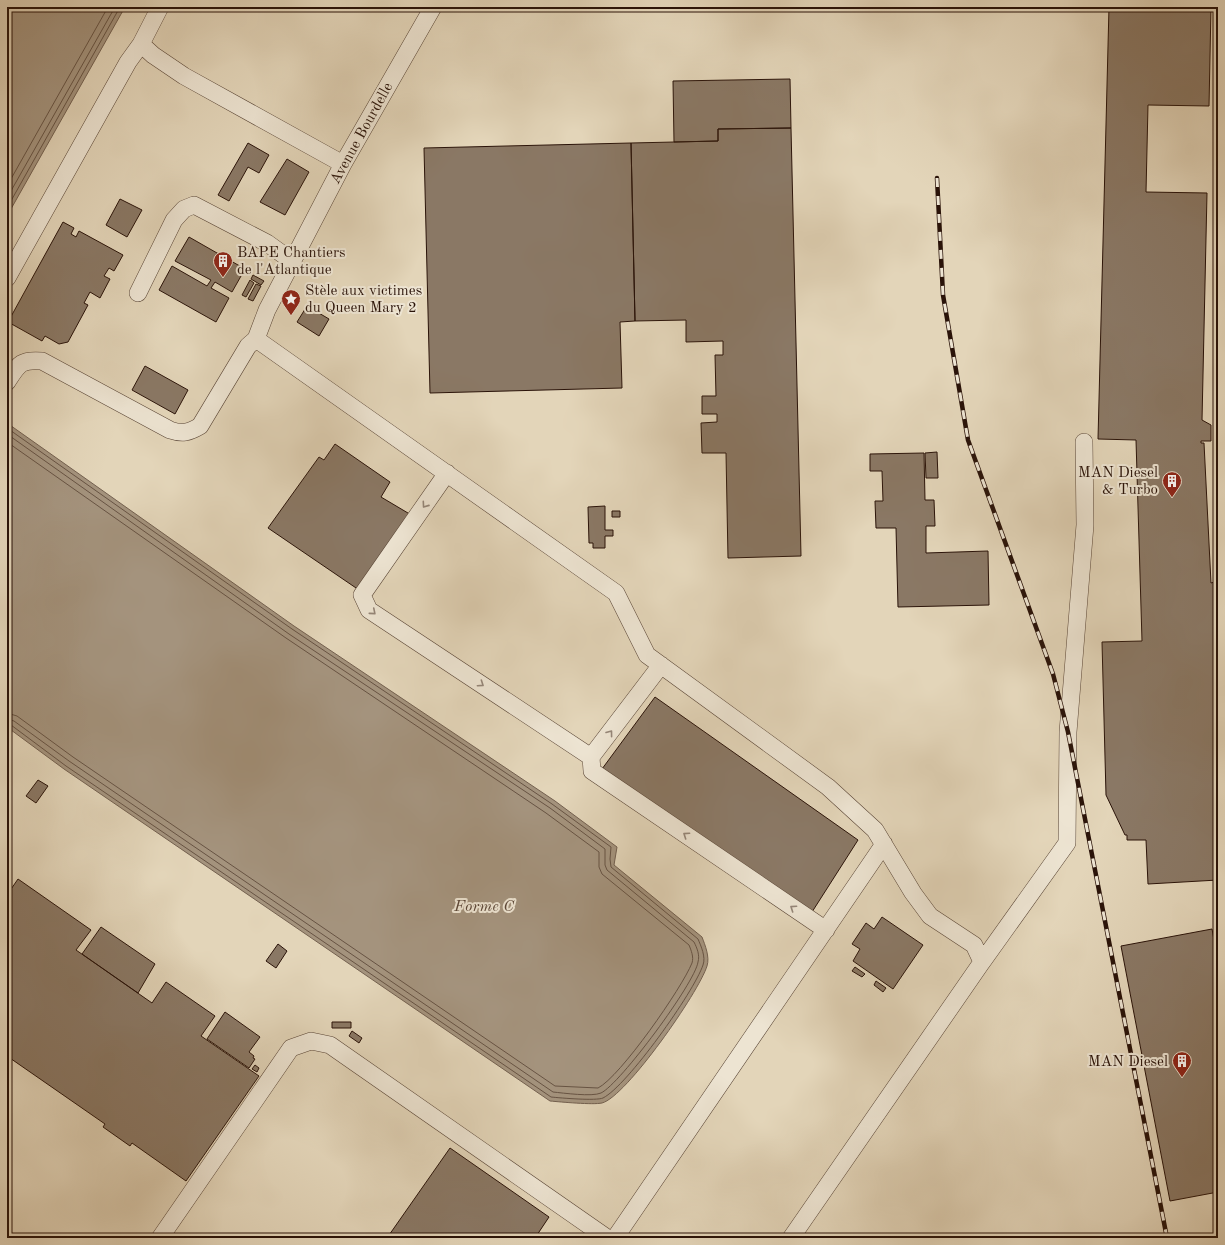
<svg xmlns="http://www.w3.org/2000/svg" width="1225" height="1245" viewBox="0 0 1225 1245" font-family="'Old Standard TT',serif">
<rect width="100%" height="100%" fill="#e3d5b9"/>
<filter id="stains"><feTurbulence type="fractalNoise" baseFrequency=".005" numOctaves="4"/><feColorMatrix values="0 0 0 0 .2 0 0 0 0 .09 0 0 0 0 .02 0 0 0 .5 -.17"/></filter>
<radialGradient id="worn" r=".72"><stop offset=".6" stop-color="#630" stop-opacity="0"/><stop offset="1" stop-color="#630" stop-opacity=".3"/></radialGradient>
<path fill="#a4937d" stroke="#73604f" d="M 7,7 L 125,7 L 7,216 Z
M 7,423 L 294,626 L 555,801 L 617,847 L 614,865 L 702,937 C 705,945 710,957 707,966 C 699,992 626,1097 602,1103 C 593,1105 561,1102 550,1101 L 64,769 L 7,727 Z"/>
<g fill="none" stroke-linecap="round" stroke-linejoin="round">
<path stroke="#675343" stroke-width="1" d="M 7,186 L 108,7
M 7,198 L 115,7
M 7,208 L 120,7
M 7,428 L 292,629 L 552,804 L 611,847 L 610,859 L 611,867 L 698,939 C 701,946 706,957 703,965 C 694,992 627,1086 603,1098 C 596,1101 561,1098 551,1097 L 66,766 L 11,725 L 7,724
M 7,434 L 289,634 L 550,808 L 605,849 L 605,865 L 607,870 L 694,942 C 697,948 700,955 698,962 C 695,983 620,1084 601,1093 C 592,1097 563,1093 553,1092 L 69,761 L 14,721 L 7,719
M 7,442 L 286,638 L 546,813 L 599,852 L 599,867 L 602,874 L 689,945 C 691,950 694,957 692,963 C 682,988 620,1077 598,1088 L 555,1086 L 73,757 L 17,716 L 7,713"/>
</g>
<path fill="#8a7865" stroke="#2a1309" d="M 639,7 L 675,7 L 675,10 L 639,11 Z
M 1109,7 L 1211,7 L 1209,106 L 1148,105 L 1146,192 L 1207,193 L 1202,420 L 1211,425 L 1211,441 L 1201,441 L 1201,443 L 1204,443 L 1211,583 L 1218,581 L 1218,731 L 1215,731 L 1214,748 L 1218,748 L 1218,786 L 1216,786 L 1218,880 L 1148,884 L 1146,840 L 1127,840 L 1127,835 L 1125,835 L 1106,795 L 1102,642 L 1142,641 L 1136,440 L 1098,439 Z
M 790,79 L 791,128 L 718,129 L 718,141 L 674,142 L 673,81 Z
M 791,128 L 801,556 L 728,558 L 726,453 L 702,453 L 701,423 L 717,422 L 717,414 L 702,414 L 702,396 L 716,396 L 715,355 L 723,355 L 723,341 L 686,342 L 686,320 L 635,321 L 631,143 L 718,141 L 718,129 Z
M 248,143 L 269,155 L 259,173 L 248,167 L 229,201 L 218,195 Z
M 631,143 L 635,321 L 620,322 L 622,388 L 430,393 L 424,148 Z
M 287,159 L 309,172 L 285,215 L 260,202 Z
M 120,199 L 142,210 L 127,237 L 106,225 Z
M 63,222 L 74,228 L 71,234 L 76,237 L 79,231 L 123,255 L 114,271 L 109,268 L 104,276 L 110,279 L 100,298 L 90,292 L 84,303 L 88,305 L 68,342 L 59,344 L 45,336 L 42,341 L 8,322 Z
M 189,237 L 245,269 L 232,292 L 215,282 L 211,288 L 229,298 L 216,322 L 159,290 L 172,266 L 207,286 L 211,280 L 175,261 Z
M 253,275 L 264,281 L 261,285 L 251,279 Z
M 250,280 L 254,283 L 246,297 L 242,295 Z
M 256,284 L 261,286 L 253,301 L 248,299 Z
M 307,306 L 329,319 L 319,336 L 297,322 Z
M 145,366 L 188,390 L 175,414 L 132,390 Z
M 335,444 L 390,482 L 381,497 L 413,516 L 359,590 L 268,528 L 319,457 L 324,460 Z
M 937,452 L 938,478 L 926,478 L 925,453 Z
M 924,453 L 925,500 L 934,500 L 935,526 L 926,526 L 926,553 L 988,551 L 989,605 L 898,607 L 896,528 L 876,528 L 875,501 L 883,501 L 882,471 L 870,471 L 870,454 Z
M 605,506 L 605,530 L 613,530 L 613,536 L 605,536 L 605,548 L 593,548 L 593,543 L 589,543 L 588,507 Z
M 612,511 L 620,511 L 620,517 L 612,517 Z
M 655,697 L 858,840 L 812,912 L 602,769 Z
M 38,780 L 48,786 L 36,803 L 26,796 Z
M 18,879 L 91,930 L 76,950 L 152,1003 L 166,982 L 215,1016 L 201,1036 L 259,1076 L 186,1181 L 132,1143 L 130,1146 L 103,1127 L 105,1124 L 7,1056 L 7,895 Z
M 882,917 L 923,945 L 893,989 L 853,961 L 860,949 L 852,944 L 866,923 L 874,929 Z
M 101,927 L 155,964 L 138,993 L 82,954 Z
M 1212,929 L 1218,963 L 1218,1192 L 1170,1201 L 1121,946 Z
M 278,944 L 287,951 L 276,968 L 266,961 Z
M 855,967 L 865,974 L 862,977 L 852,971 Z
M 876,981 L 886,988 L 883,992 L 874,985 Z
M 225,1012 L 260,1037 L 249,1052 L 254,1056 L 253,1058 L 255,1059 L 249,1068 L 207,1039 Z
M 332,1022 L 351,1022 L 351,1028 L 332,1028 Z
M 352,1031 L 362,1038 L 359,1043 L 349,1036 Z
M 255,1065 L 259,1068 L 257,1072 L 252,1069 Z
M 450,1148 L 549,1217 L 535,1238 L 387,1238 Z"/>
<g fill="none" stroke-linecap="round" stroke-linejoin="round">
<g stroke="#584435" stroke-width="18">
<path id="minor" d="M 433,7 L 343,164 L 267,310 L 256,339 L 616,593 L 647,655 L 828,787 L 875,830 L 913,893 L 930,916 L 974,945 L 982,962 L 791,1238
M 141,44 L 153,55 L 184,76 L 343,164
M 7,278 L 128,62 L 141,44 L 160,7
M 138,293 L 174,220 L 184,209 L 194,205 L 267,243 L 292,261
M 7,382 C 18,365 20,359 42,361 L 170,430 C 182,434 188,433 200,426 L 248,346 L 256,339
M 447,473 L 362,595 L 369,610 L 591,757
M 661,665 L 591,757 L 592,771 L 826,930
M 982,962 L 1067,843 L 1068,732 L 1085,525 L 1084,442
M 160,1238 L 291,1048 L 311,1041 L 330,1045 L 607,1238
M 615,1238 L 884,844"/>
</g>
<use href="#minor" stroke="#ede4d2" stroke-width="17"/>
<g stroke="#2a1309" stroke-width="4.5">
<path id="rail" d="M 937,178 L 943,295 L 968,440 L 1053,674 L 1068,732 L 1167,1238"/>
</g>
<use href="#rail" stroke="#ede4d2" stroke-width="3" stroke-dasharray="9" stroke-linecap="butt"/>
</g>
<defs><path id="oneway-chevron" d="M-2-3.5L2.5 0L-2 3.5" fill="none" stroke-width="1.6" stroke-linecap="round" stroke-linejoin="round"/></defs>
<g stroke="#958678">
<use href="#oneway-chevron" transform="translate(425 505) rotate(125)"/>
<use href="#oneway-chevron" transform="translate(373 612) rotate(40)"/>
<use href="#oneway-chevron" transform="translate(481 684) rotate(34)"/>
<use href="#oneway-chevron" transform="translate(610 733) rotate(-53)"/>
<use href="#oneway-chevron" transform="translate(686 835) rotate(-146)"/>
<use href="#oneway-chevron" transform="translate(793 908) rotate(-146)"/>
</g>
<defs>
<g id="building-pin" transform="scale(1)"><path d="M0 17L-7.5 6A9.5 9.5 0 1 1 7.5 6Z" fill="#8f2418" stroke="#ede4d2"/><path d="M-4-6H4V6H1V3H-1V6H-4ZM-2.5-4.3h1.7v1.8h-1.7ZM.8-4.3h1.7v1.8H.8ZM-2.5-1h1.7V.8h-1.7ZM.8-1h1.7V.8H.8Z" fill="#fff"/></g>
<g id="sight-pin" transform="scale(1)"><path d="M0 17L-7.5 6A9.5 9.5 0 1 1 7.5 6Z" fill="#8f2418" stroke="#ede4d2"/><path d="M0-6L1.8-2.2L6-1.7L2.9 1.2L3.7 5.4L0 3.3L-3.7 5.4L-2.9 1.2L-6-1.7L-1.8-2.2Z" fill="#fff"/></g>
</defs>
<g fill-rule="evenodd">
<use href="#building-pin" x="223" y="261"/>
<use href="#sight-pin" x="291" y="299"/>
<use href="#building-pin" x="1172" y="481"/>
<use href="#building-pin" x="1182" y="1061"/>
</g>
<g text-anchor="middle" stroke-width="4" stroke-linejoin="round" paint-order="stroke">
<g font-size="15" fill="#2a1309" stroke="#ede4d2">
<text transform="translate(361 133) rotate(-61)" y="5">Avenue Bourdelle</text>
</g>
<g font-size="15" fill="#2a1309" stroke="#ede4d2" text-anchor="start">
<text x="237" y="257">BAPE Chantiers<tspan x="237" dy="17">de l'Atlantique</tspan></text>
<text x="305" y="295">Stèle aux victimes<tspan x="305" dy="17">du Queen Mary 2</tspan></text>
<text x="1158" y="477" text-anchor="end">MAN Diesel<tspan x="1158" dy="17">&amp; Turbo</tspan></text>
<text x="1168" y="1066" text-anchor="end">MAN Diesel</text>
</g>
<g font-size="16" font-style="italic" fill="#5b4637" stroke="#ede4d2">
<text x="484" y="911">Forme C</text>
</g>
</g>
<rect width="1225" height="1245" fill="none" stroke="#e3d5b9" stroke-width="24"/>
<rect x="8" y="8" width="1209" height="1229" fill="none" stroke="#2a1309" stroke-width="2"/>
<rect x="12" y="12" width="1201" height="1221" fill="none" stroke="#2a1309"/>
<rect width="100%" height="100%" filter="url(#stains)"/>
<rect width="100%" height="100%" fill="url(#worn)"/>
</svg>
